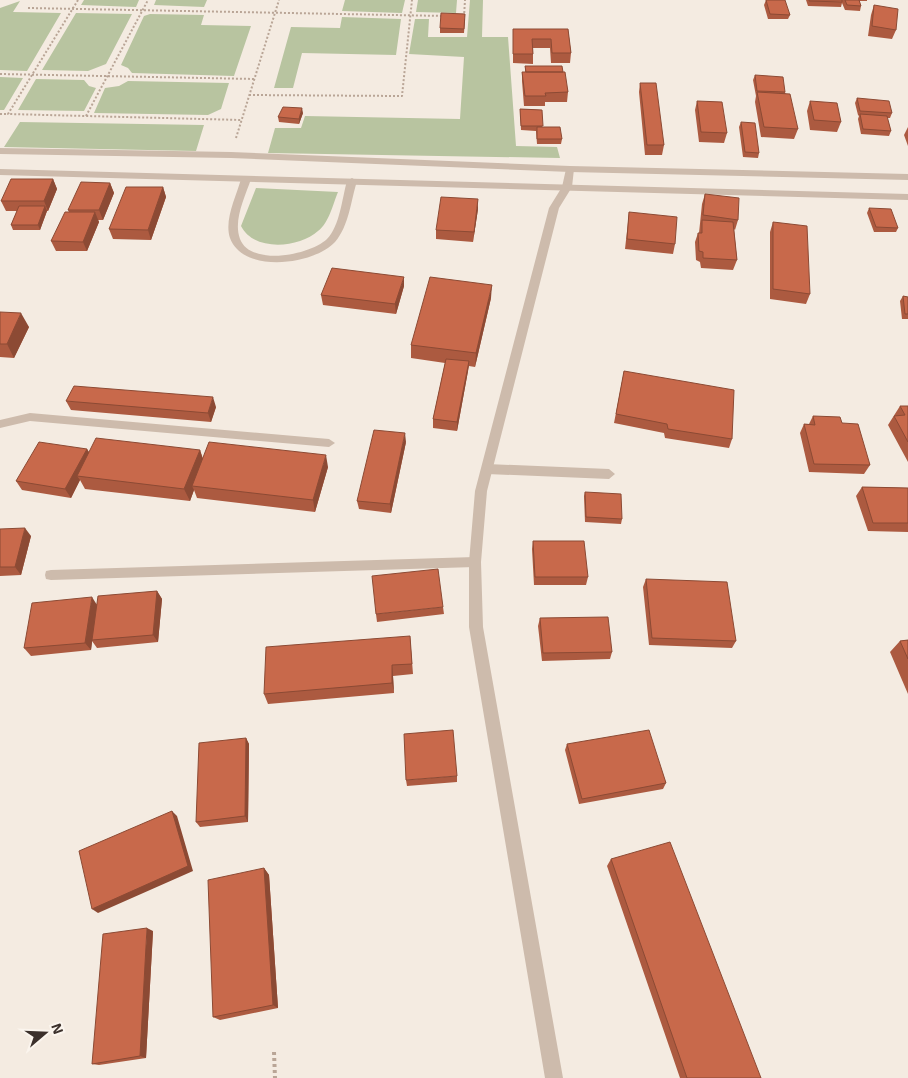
<svg xmlns="http://www.w3.org/2000/svg" width="908" height="1078" viewBox="0 0 908 1078" font-family="'Exo 2',sans-serif">
<rect width="100%" height="100%" fill="#f4ebe1"/>
<path fill="#b8c4a0" d="M 84,0 L 139,0 L 136,7 L 81,5 Z
M 156,0 L 207,0 L 204,7 L 154,5 Z
M 345,0 L 405,0 L 402,13 L 342,11 Z
M 418,0 L 457,0 L 456,13 L 416,12 Z
M 470,0 L 483,0 L 482,37 L 508,37 L 516,146 L 557,147 L 560,158 L 268,153 L 275,128 L 301,128 L 305,116 L 460,119 L 464,57 L 409,54 L 415,19 L 429,19 L 428,37 L 467,37 Z
M 20,1 L 13,12 L 61,13 L 27,71 L 0,70 L 0,8 Z
M 76,13 L 132,14 L 106,64 L 88,71 L 42,70 Z
M 150,14 L 204,15 L 201,25 L 251,26 L 234,76 L 132,73 L 128,68 L 121,65 L 144,16 Z
M 342,17 L 401,19 L 396,55 L 302,53 L 293,88 L 274,88 L 291,27 L 340,28 Z
M 0,77 L 23,78 L 4,110 L 0,110 Z
M 36,79 L 84,80 L 89,86 L 96,88 L 84,111 L 18,110 Z
M 128,81 L 229,83 L 221,109 L 208,115 L 94,113 L 105,88 L 119,86 Z
M 20,122 L 204,125 L 196,151 L 4,147 Z
M 256,188 L 338,192 C 333,204 329,223 318,231 C 299,248 254,252 241,226 Z"/>
<g fill="none" stroke-linecap="round" stroke-linejoin="round">
<path stroke="#b9a596" stroke-width="2" stroke-dasharray="2 2" stroke-linecap="butt" d="M 78,0 L 8,114 L 241,120
M 28,8 L 445,16
M 464,17 L 465,0
M 0,74 L 255,79
M 249,95 L 402,96 L 412,0
M 0,114 L 8,114
M 86,116 L 148,0
M 236,138 L 279,0"/>
<path stroke="#b9a596" stroke-width="4" stroke-dasharray="3 3" stroke-linecap="butt" d="M 274,1052 L 275,1078"/>
<path fill="#cdbbac" fill-rule="evenodd" d="M 246,176 L 251,179 C 245,197 233,220 240,239 C 251,267 310,255 327,239 C 340,226 342,198 347,181 L 352,178 L 357,181 C 351,200 349,226 335,242 C 314,265 243,274 230,238 C 224,220 236,197 241,179 Z
M 487,464 L 609,469 L 615,474 L 609,479 L 487,474 L 481,469 Z
M 475,557 L 479,558 L 481,562 L 479,566 L 475,567 L 51,580 L 46,579 L 45,575 L 46,571 L 51,570 Z"/>
<path fill="#cdbbac" fill-rule="evenodd" d="M 570,166 L 574,169 L 572,187 L 559,208 L 487,491 L 481,562 L 483,627 L 563,1078 L 545,1078 L 469,627 L 469,562 L 475,491 L 549,208 L 562,187 L 566,169 Z
M 30,413 L 329,439 L 335,443 L 329,447 L 30,421 L 0,428 L 0,420 Z"/>
<path fill="#cdbbac" fill-rule="evenodd" d="M 0,148 L 231,152 L 570,166 L 908,174 L 908,180 L 570,172 L 231,158 L 0,154 Z
M 0,169 L 908,194 L 908,200 L 0,175 Z"/>
</g>
<path fill="#ac5a40" d="M 766,0 L 790,15 L 788,19 L 768,19 L 764,5 Z
M 806,0 L 867,0 L 867,1 L 859,1 L 861,6 L 860,11 L 845,10 L 842,3 L 841,7 L 808,6 Z
M 874,5 L 896,30 L 892,39 L 868,36 L 871,15 Z
M 465,19 L 464,33 L 440,33 L 440,28 Z
M 513,29 L 568,29 L 571,53 L 570,63 L 551,63 L 550,48 L 533,48 L 533,64 L 513,63 Z
M 525,66 L 563,72 L 568,92 L 567,102 L 545,102 L 545,106 L 524,106 L 522,81 L 522,72 L 525,72 Z
M 755,75 L 785,92 L 798,129 L 794,139 L 761,137 L 755,102 L 756,96 L 753,80 Z
M 640,83 L 664,145 L 662,155 L 645,155 L 639,92 Z
M 857,98 L 892,113 L 890,118 L 887,118 L 891,131 L 889,136 L 861,134 L 858,119 L 859,116 L 858,115 L 855,103 Z
M 697,101 L 727,133 L 724,143 L 699,142 L 695,110 Z
M 810,101 L 841,122 L 837,132 L 810,130 L 807,111 Z
M 520,109 L 542,110 L 542,127 L 562,139 L 561,144 L 537,144 L 536,131 L 521,130 Z
M 303,113 L 299,124 L 279,122 L 278,117 Z
M 741,122 L 759,153 L 758,158 L 743,157 L 739,127 Z
M 908,127 L 908,146 L 904,135 Z
M 53,179 L 57,189 L 48,211 L 47,211 L 40,230 L 13,230 L 11,225 L 17,211 L 6,211 L 1,201 Z
M 110,183 L 114,193 L 103,220 L 98,220 L 99,222 L 87,251 L 56,251 L 51,241 L 69,212 L 68,210 Z
M 163,187 L 166,197 L 151,240 L 113,239 L 109,229 Z
M 705,194 L 738,220 L 735,230 L 734,229 L 737,260 L 733,270 L 701,268 L 700,262 L 696,260 L 695,242 L 698,233 L 699,233 L 702,204 Z
M 869,208 L 898,228 L 896,232 L 874,232 L 867,213 Z
M 478,209 L 473,242 L 436,239 L 436,230 Z
M 629,212 L 675,244 L 673,254 L 625,249 L 628,222 Z
M 773,222 L 810,294 L 806,304 L 770,299 L 770,232 Z
M 404,286 L 396,314 L 323,305 L 321,295 Z
M 903,296 L 908,297 L 908,319 L 902,319 L 900,301 Z
M 491,298 L 475,367 L 469,366 L 468,371 L 457,431 L 433,428 L 433,419 L 445,363 L 411,358 L 411,345 Z
M 0,312 L 29,327 L 14,358 L 0,357 Z
M 624,371 L 732,439 L 729,448 L 665,438 L 664,433 L 614,423 Z
M 66,401 L 216,407 L 211,422 L 71,410 Z
M 900,406 L 908,406 L 908,462 L 888,425 Z
M 813,416 L 842,423 L 870,465 L 864,474 L 809,472 L 800,433 L 804,424 L 809,424 Z
M 406,442 L 391,513 L 359,509 L 357,501 Z
M 87,449 L 89,452 L 200,450 L 203,459 L 328,467 L 315,512 L 197,498 L 194,490 L 190,501 L 85,489 L 80,480 L 71,498 L 22,490 L 16,481 Z
M 862,487 L 908,488 L 908,532 L 868,531 L 856,496 Z
M 585,492 L 622,519 L 621,524 L 585,522 L 584,496 Z
M 0,529 L 31,536 L 21,575 L 0,576 Z
M 533,541 L 588,577 L 586,585 L 534,585 L 532,549 Z
M 646,579 L 736,641 L 732,648 L 649,645 L 643,587 Z
M 157,591 L 162,599 L 158,642 L 97,648 L 92,641 L 91,650 L 31,656 L 24,648 L 97,604 Z
M 443,607 L 444,614 L 377,622 L 376,614 Z
M 540,618 L 612,652 L 610,659 L 542,661 L 538,626 Z
M 410,636 L 413,674 L 393,676 L 394,693 L 268,704 L 264,694 Z
M 908,640 L 908,694 L 890,652 L 900,641 Z
M 246,738 L 249,744 L 248,822 L 200,827 L 196,822 Z
M 567,744 L 666,783 L 663,789 L 579,804 L 565,750 Z
M 457,776 L 457,782 L 407,786 L 406,780 Z
M 611,859 L 761,1078 L 680,1078 L 607,866 Z
M 264,868 L 269,875 L 278,1008 L 220,1020 L 213,1017 Z
M 153,931 L 146,1058 L 99,1065 L 92,1064 Z"/>
<path fill="#8c4a34" d="M 302,108 L 303,113 L 299,124 L 299,119 Z
M 53,179 L 57,189 L 48,211 L 44,201 Z
M 110,183 L 114,193 L 103,220 L 99,210 Z
M 163,187 L 166,197 L 151,240 L 148,230 Z
M 478,199 L 478,209 L 473,242 L 474,232 Z
M 45,206 L 47,211 L 40,230 L 38,225 Z
M 95,212 L 99,222 L 87,251 L 83,242 Z
M 404,277 L 404,286 L 396,314 L 395,304 Z
M 492,285 L 491,298 L 475,367 L 476,353 Z
M 21,313 L 29,327 L 14,358 L 7,344 Z
M 469,361 L 468,371 L 457,431 L 457,422 Z
M 213,397 L 216,407 L 211,422 L 208,413 Z
M 405,433 L 406,442 L 391,513 L 390,504 Z
M 87,449 L 92,458 L 77,476 L 80,480 L 71,498 L 65,489 Z
M 200,450 L 204,463 L 192,486 L 194,490 L 190,501 L 184,489 Z
M 326,455 L 328,467 L 315,512 L 313,500 Z
M 25,528 L 31,536 L 21,575 L 15,567 Z
M 157,591 L 162,599 L 158,642 L 153,635 Z
M 92,597 L 97,605 L 91,650 L 85,643 Z
M 392,665 L 393,676 L 394,693 L 392,683 Z
M 246,738 L 249,744 L 248,822 L 245,816 Z
M 172,811 L 177,816 L 193,871 L 98,913 L 92,909 Z
M 264,868 L 269,875 L 278,1008 L 273,1005 Z
M 147,928 L 153,931 L 146,1058 L 140,1056 Z"/>
<path fill="#c8694b" stroke="#8c4a34" d="M 766,0 L 785,0 L 790,15 L 770,14 Z
M 809,0 L 842,0 L 842,2 L 809,1 Z
M 845,0 L 859,0 L 861,6 L 847,5 Z
M 874,5 L 898,9 L 896,30 L 872,26 Z
M 441,13 L 465,14 L 464,29 L 440,28 Z
M 513,29 L 568,29 L 571,53 L 552,53 L 551,39 L 532,39 L 533,54 L 513,54 Z
M 525,66 L 562,66 L 563,72 L 526,72 Z
M 522,72 L 565,72 L 568,92 L 545,93 L 546,96 L 525,96 Z
M 755,75 L 783,77 L 785,92 L 757,91 Z
M 640,83 L 656,83 L 664,145 L 647,145 Z
M 757,92 L 790,94 L 798,129 L 764,127 Z
M 857,98 L 889,101 L 892,113 L 860,111 Z
M 697,101 L 722,102 L 727,133 L 701,132 Z
M 810,101 L 837,103 L 841,122 L 814,120 Z
M 283,107 L 302,108 L 299,119 L 278,117 Z
M 520,109 L 542,110 L 543,126 L 521,126 Z
M 860,114 L 887,116 L 891,131 L 863,129 Z
M 741,122 L 755,123 L 759,153 L 745,152 Z
M 537,127 L 560,127 L 562,139 L 537,139 Z
M 11,179 L 53,179 L 44,201 L 1,201 Z
M 81,182 L 110,183 L 99,210 L 68,210 Z
M 126,187 L 163,187 L 148,230 L 109,229 Z
M 705,194 L 739,198 L 738,220 L 703,215 Z
M 441,197 L 478,199 L 474,232 L 436,230 Z
M 19,206 L 45,206 L 38,225 L 11,225 Z
M 869,208 L 891,209 L 898,228 L 876,227 Z
M 65,212 L 95,212 L 83,242 L 51,241 Z
M 629,212 L 677,217 L 675,244 L 627,239 Z
M 702,220 L 733,222 L 737,260 L 703,258 L 703,252 L 699,251 L 698,233 L 702,233 Z
M 773,222 L 807,226 L 810,294 L 773,289 Z
M 332,268 L 404,277 L 395,304 L 321,295 Z
M 430,277 L 492,285 L 476,353 L 411,345 Z
M 903,296 L 908,297 L 908,314 L 905,314 Z
M 0,312 L 21,313 L 7,344 L 0,344 Z
M 446,359 L 469,361 L 457,422 L 433,419 Z
M 624,371 L 734,390 L 732,439 L 668,429 L 667,424 L 616,414 Z
M 74,386 L 213,397 L 208,413 L 66,401 Z
M 900,406 L 908,406 L 908,442 L 894,416 L 905,415 Z
M 813,416 L 840,417 L 842,423 L 858,424 L 870,465 L 814,464 L 804,424 L 815,425 Z
M 374,430 L 405,433 L 390,504 L 357,501 Z
M 96,438 L 200,450 L 184,489 L 77,476 Z
M 39,442 L 87,449 L 65,489 L 16,481 Z
M 209,442 L 326,455 L 313,500 L 192,486 Z
M 862,487 L 908,488 L 908,523 L 873,523 Z
M 585,492 L 621,494 L 622,519 L 586,517 Z
M 25,528 L 15,567 L 0,567 L 0,529 Z
M 533,541 L 584,541 L 588,577 L 535,577 Z
M 438,569 L 443,607 L 376,614 L 372,576 Z
M 646,579 L 727,582 L 736,641 L 652,638 Z
M 157,591 L 153,635 L 92,640 L 98,596 Z
M 92,597 L 85,643 L 24,648 L 32,603 Z
M 608,617 L 612,652 L 543,653 L 540,618 Z
M 410,636 L 412,664 L 392,665 L 392,683 L 264,694 L 266,647 Z
M 908,640 L 908,659 L 900,641 Z
M 453,730 L 457,776 L 406,780 L 404,734 Z
M 649,730 L 666,783 L 582,799 L 567,744 Z
M 246,738 L 245,816 L 196,822 L 199,743 Z
M 172,811 L 188,866 L 92,909 L 79,851 Z
M 670,842 L 761,1078 L 687,1078 L 611,859 Z
M 264,868 L 273,1005 L 213,1017 L 208,880 Z
M 147,928 L 140,1056 L 92,1064 L 103,934 Z"/>
<g transform="translate(45 1033) rotate(71)" stroke="#fbf5ee" stroke-width="4" paint-order="stroke">
<path d="M0-4L9 19L0 12L-9 19Z" fill="#3b302b"/>
<text y="-8" font-size="14" font-weight="bold" text-anchor="middle" fill="#3b302b">N</text>
</g>
</svg>
